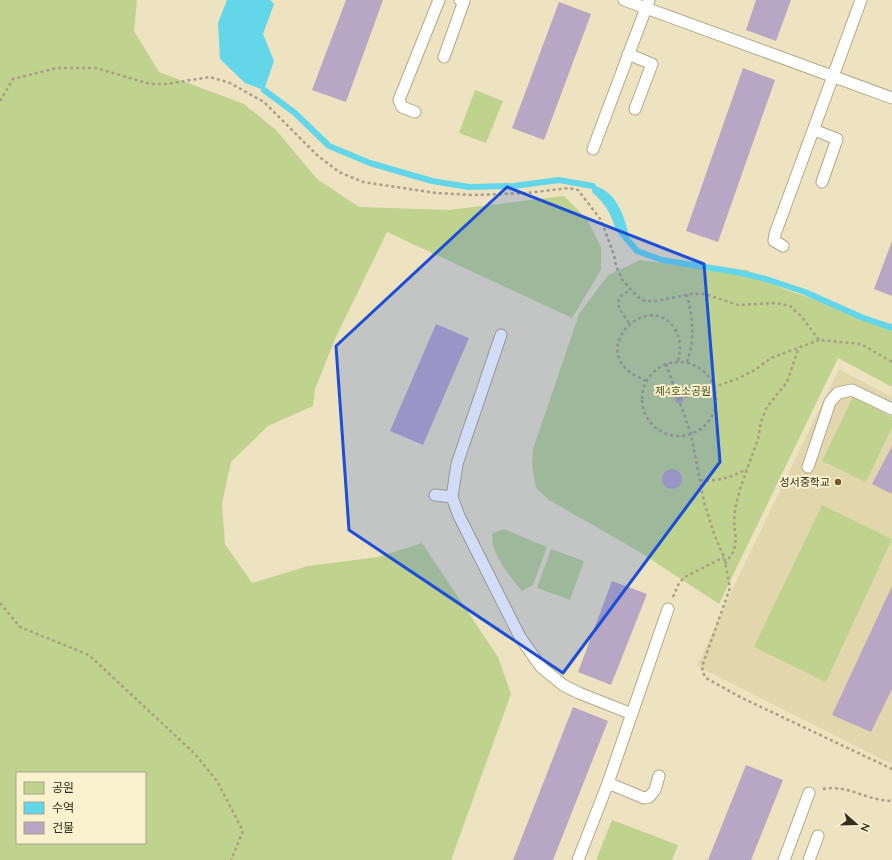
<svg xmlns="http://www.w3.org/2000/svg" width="892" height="860" viewBox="0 0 892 860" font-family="Quicksand,'Noto Sans KR',sans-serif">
<rect width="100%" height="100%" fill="#ede3c1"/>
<path fill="#e2d6ad" d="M 839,369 L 892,397 L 892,764 L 697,666 L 743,567 Z"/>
<path fill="#bfd38e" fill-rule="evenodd" d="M 0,0 L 137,0 L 134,31 L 159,72 L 244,104 L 276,130 L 317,179 L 359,207 L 449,210 L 564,196 L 587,219 L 601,247 L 601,270 L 572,318 L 387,232 L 335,339 L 315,389 L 313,406 L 268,426 L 231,462 L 222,503 L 225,544 L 252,583 L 308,566 L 378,557 L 422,543 L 498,657 L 511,694 L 451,860 L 0,860 ZM 17,773 L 145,773 L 145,843 L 17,843 Z
M 475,90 L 503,101 L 486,143 L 459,133 Z
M 640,260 L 706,269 L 747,270 L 784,289 L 864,316 L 892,324 L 892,387 L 838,358 L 719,604 L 638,551 L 549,500 L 536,488 L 532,466 L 533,449 L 579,314 L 608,275 Z
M 853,397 L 892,417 L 892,427 L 866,482 L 822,461 Z
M 822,505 L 892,539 L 826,682 L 754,647 Z
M 504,529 L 547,547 L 533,585 L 522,591 C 511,578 488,551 493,533 Z
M 551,549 L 584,561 L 570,600 L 537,588 Z
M 612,820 L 678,845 L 672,860 L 596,860 Z"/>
<path fill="#63d6e9" d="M 227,0 L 270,0 L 274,4 L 263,34 L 274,61 L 264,90 L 245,83 L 220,59 L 218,23 Z
M 593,186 C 614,189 623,212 628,232 L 625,237 L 621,237 C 616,231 615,226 612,219 C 608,208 601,200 592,192 Z"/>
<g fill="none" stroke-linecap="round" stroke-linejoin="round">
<path stroke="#63d6e9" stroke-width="6" d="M 264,90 L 295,113 L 329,146 L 370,163 L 432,181 L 469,187 L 514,186 L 559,180 L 593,186
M 625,237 L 637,251 L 662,260 L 736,272 L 766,279 L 805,292 L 861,317 L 892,328"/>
</g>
<path fill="#b8a7c4" d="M 346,0 L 383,0 L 346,102 L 312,90 Z
M 756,0 L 791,0 L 776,41 L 746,30 Z
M 559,2 L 591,14 L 544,140 L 512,128 Z
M 743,68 L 775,80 L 718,242 L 686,231 Z
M 892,241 L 892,296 L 874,289 Z
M 436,324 L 469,338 L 423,445 L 390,431 Z
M674.5 399a4.5 4.5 0 1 1 9 0a4.5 4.5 0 1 1-9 0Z
M 892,446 L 892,494 L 872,484 Z
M662 479a10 10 0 1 1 20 0a10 10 0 1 1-20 0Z
M 612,581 L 647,594 L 611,685 L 578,672 Z
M 892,586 L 892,689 L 871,732 L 832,715 Z
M 573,707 L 608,721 L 553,860 L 513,860 Z
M 746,765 L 783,780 L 751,860 L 708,860 Z"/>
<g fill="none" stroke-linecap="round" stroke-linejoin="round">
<g stroke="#b1a887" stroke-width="13">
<path id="lane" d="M 624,0 L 892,98
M 628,54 L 652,64 L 635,109
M 444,57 L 464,1 L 460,0
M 415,112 L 402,107 L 399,100 L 439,0
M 814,130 L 837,139 L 822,182
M 593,149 L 649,0
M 783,246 L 774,241 L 775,234 L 861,0
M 501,335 L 457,464 L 452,497 L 459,516 L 520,637 L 541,667 L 563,685 L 579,693 L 632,714
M 808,467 L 830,402 L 838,393 L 852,390 L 892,409
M 435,495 L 452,497
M 608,783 L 644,798 L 649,797 L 655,790 L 659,776
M 578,860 L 608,783 L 668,609
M 784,860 L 809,793
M 809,860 L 818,836"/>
</g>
<path stroke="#a7a085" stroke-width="2.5" stroke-dasharray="3 3" stroke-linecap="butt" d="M 0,101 L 13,79 L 57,68 L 96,68 L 150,84 L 166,84 L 210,77 L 230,83 L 264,102 L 317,155 L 339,172 L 363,182 L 436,193 L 474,195 L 527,193 L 569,188 L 578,190 L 601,220 L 614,255 L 616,266 L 623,281 L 638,297 L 645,301 L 656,301 L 691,294 L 705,294 L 738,305 L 776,303 L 790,306 L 801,316 L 819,340 L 861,344 L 892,362
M 629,323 C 619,309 610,299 631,290
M642 399a37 37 0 1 1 74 0a37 37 0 1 1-74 0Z
M 687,362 C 695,339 693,318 687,295
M 666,364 L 691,434 L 704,502 L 714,534 L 724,557 L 730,588 L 703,664 L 702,671 L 706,678 L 742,698 L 892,769
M 646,381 C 641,378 634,376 630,372 C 592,344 650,290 675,329 C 681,340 681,349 678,361
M 679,399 L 737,379 L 755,370 L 771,358 L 819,340
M 700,480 C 718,482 731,477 747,469
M 725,564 L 734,551 L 736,538 L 734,526 L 735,509 L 740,489 L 758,439 L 761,422 L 767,407 L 787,382 L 799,347
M 673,597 L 679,583 L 685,577 L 724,557
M 0,603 L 20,627 L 89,655 L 195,754 L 217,781 L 243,831 L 231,860
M 823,789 C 847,784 868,801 892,801"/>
<use href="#lane" stroke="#fff" stroke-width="11"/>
</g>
<path fill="#1d4ed8" fill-opacity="0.2" stroke="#1d4ed8" stroke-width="3" stroke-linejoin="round" d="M 507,187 L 704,264 L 720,462 L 563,673 L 349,530 L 336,346 Z"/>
<circle fill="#74552a" stroke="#faf1ce" stroke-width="1.5" cx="838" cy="482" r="4"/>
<g text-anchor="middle" stroke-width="4" stroke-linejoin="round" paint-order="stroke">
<g font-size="11" fill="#46531b" stroke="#faf1ce">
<text x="683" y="395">제4호소공원</text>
</g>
<g font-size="11" fill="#302d1f" stroke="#faf1ce" text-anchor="end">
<text x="830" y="486">성서중학교</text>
</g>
</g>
<rect x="16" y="772" width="130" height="72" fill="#faf1ce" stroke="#a9a388"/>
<rect x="24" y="782" width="20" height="12" fill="#bfd38e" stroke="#a9a388"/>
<text x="52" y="792" font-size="12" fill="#302d1f">공원</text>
<rect x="24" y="802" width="20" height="12" fill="#63d6e9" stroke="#a9a388"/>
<text x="52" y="812" font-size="12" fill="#302d1f">수역</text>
<rect x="24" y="822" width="20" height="12" fill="#b8a7c4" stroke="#a9a388"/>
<text x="52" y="832" font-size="12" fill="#302d1f">건물</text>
<g transform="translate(856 824) rotate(110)" stroke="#faf1ce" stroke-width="3" paint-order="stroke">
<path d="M0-3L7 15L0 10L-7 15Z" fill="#302d1f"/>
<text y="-6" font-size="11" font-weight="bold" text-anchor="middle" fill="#302d1f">N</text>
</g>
</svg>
